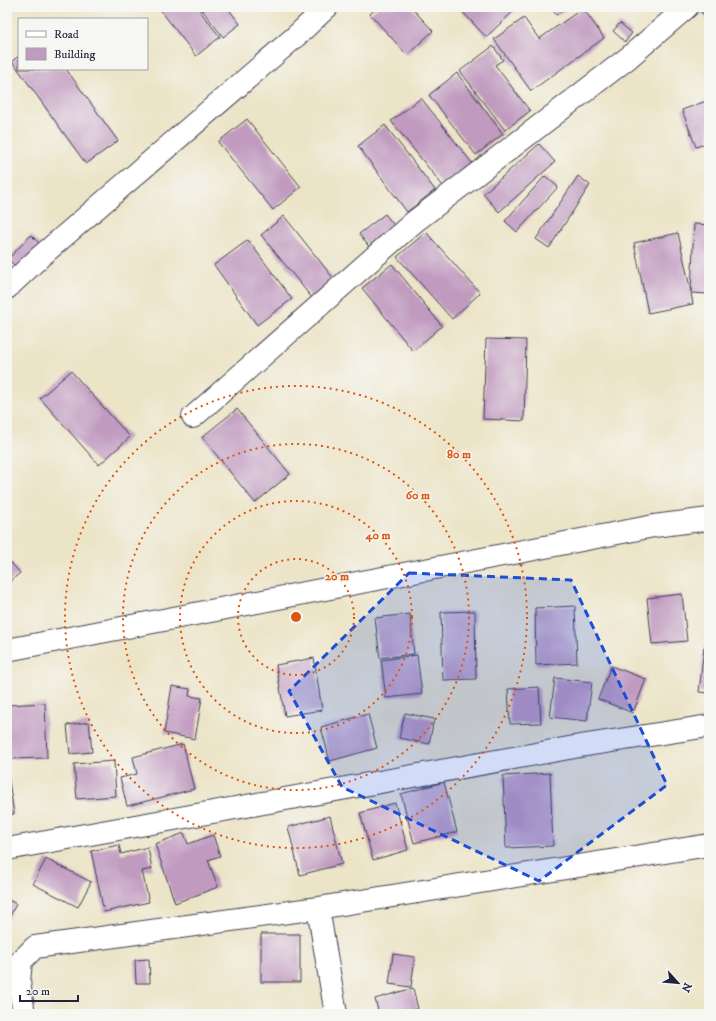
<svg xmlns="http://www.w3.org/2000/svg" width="716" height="1021" viewBox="0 0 716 1021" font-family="'IM FELL DW Pica',serif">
<rect width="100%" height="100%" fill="#f6f6f2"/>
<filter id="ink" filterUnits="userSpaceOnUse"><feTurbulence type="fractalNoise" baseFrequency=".025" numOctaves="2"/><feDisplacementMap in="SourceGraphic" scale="8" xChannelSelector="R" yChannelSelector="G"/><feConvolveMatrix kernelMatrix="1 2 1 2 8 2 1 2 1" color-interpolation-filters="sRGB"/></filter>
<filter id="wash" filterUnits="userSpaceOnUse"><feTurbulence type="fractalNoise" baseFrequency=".012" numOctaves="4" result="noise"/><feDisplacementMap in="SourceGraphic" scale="16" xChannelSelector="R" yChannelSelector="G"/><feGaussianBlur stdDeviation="0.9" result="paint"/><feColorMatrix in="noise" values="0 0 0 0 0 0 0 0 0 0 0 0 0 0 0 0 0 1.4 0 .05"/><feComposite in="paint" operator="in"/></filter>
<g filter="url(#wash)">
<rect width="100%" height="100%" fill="#ece4c7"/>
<g id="blocks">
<path fill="#c09abf" d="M 158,7 L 197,7 L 220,37 L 196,56 Z
M 200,7 L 227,7 L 240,24 L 223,37 Z
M 378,7 L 411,7 L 433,31 L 407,55 L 370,14 Z
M 458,7 L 512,7 L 515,10 L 486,37 Z
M 551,7 L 570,7 L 556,15 Z
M 700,7 L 709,7 L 709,20 L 698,9 Z
M 583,8 L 604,38 L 531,91 L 494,39 L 524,18 L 539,39 Z
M 620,23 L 632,33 L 625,42 L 613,31 Z
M 493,46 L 503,60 L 495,65 L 530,111 L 505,130 L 460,71 Z
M 19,56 L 19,69 L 66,69 L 118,141 L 86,164 L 12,61 Z
M 457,73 L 503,134 L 476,155 L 429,95 Z
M 421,98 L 472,163 L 443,186 L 391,121 Z
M 709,100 L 709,142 L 696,147 L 682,110 Z
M 247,119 L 301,187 L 273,210 L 218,142 Z
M 385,125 L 435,190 L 407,212 L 358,146 Z
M 539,144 L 555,162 L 499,212 L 483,194 Z
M 545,176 L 558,187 L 517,232 L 505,221 Z
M 578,176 L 590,185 L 549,248 L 536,239 Z
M 385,214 L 397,229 L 371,249 L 359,234 Z
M 284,216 L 334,279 L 312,298 L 261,235 Z
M 694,224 L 709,225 L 709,294 L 691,293 L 693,304 L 648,313 L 634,243 L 678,233 L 691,292 Z
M 426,232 L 480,293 L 452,319 L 397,257 Z
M 31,235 L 44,248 L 21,272 L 8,259 Z
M 248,240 L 292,299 L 257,325 L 214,265 Z
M 392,264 L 442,326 L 413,351 L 362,288 Z
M 486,339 L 526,340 L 524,421 L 483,419 Z
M 71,371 L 130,437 L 99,465 L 40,398 Z
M 237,409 L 290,474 L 255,503 L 202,437 Z
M 7,558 L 20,573 L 7,584 Z
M 682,594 L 687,641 L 652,644 L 647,598 Z
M 575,606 L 577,663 L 536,665 L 535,608 Z
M 475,611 L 476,679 L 443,680 L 441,612 Z
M 410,614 L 414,654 L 380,658 L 375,618 Z
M 704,647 L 709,647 L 709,693 L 699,692 Z
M 417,655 L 422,694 L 386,698 L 381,660 Z
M 314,658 L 322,710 L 285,716 L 276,665 Z
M 611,666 L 646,679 L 633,713 L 598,699 Z
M 555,678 L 592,682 L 587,721 L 550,717 Z
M 172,686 L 190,689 L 189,696 L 202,698 L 195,739 L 164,733 Z
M 539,687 L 541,723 L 510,724 L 508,689 Z
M 45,703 L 47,758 L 8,759 L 7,705 Z
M 405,713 L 434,719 L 429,744 L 399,738 Z
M 368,714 L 377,748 L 330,761 L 321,727 Z
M 89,722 L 92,752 L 70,754 L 67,725 Z
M 183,744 L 194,789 L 127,806 L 120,778 L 137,774 L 133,757 Z
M 114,761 L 116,796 L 77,799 L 74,764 Z
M 550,773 L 553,846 L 506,848 L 503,776 Z
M 7,774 L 8,774 L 14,814 L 7,815 Z
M 444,782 L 457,832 L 414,843 L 401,794 Z
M 395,803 L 408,850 L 373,860 L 360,813 Z
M 330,816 L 342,864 L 300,875 L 288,827 Z
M 184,833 L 188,844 L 213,835 L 220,856 L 208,860 L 218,887 L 175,903 L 155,844 Z
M 119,845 L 121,854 L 148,847 L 152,869 L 142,871 L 149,902 L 104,912 L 91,851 Z
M 46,859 L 91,882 L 78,907 L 33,884 Z
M 7,899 L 16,904 L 7,922 Z
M 261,934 L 300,934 L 300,982 L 261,982 Z
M 393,954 L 415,957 L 411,987 L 389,984 Z
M 149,959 L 150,983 L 136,983 L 135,960 Z
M 413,988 L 418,1009 L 401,1014 L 379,1014 L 375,999 Z"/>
</g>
</g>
<g filter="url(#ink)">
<use href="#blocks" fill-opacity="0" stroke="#403f50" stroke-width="1"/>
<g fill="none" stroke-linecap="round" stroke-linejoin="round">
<g stroke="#403f50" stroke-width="24">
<path id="minor" d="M 7,288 L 41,256 L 295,37 L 327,7
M 193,417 L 414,222 L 628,58 L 687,7
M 7,650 L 654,526 L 709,519
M 7,849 L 580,746 L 709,726
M 318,908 L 336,1014
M 24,1014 L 19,982 L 21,961 L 35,947 L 318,908 L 709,845"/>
</g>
<use href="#minor" stroke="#fff" stroke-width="22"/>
</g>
</g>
<path fill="#1d4ed8" fill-opacity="0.2" stroke="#1d4ed8" stroke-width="3" stroke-dasharray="8 5" stroke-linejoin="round" d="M 409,573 L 571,580 L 667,785 L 539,881 L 342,787 L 289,691 Z"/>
<g fill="none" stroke="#de560e" stroke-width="2" stroke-dasharray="2 4">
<circle cx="296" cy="617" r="58"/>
<circle cx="296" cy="617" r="116"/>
<circle cx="296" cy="617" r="173"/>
<circle cx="296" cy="617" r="231"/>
</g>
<circle cx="296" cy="617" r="6" fill="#de560e" stroke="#f6f6f2" stroke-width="2"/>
<g font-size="12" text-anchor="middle" font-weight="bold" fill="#de560e" stroke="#f6f6f2" stroke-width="3" stroke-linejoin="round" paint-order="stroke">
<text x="459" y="458">80 m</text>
<text x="418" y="499">60 m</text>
<text x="378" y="539">40 m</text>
<text x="337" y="580">20 m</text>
</g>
<rect width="716" height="1021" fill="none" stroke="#f6f6f2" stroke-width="24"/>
<rect x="18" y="18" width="130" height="52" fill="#f6f6f2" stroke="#a1a1a9"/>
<rect x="26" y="31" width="20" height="6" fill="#ffffff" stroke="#a1a1a9"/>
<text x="54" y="38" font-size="12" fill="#22223b">Road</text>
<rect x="26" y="48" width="20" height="12" fill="#c09abf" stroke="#a1a1a9"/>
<text x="54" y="58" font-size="12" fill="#22223b">Building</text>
<g transform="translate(678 983) rotate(117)" stroke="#f6f6f2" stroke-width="3" paint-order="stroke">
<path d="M0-3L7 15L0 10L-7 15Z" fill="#22223b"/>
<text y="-6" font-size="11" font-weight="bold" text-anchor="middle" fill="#22223b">N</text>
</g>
<path d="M20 995v6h58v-6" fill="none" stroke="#22223b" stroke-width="2"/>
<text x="26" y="995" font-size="12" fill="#22223b" stroke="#f6f6f2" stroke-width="3" paint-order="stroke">20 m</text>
</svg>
